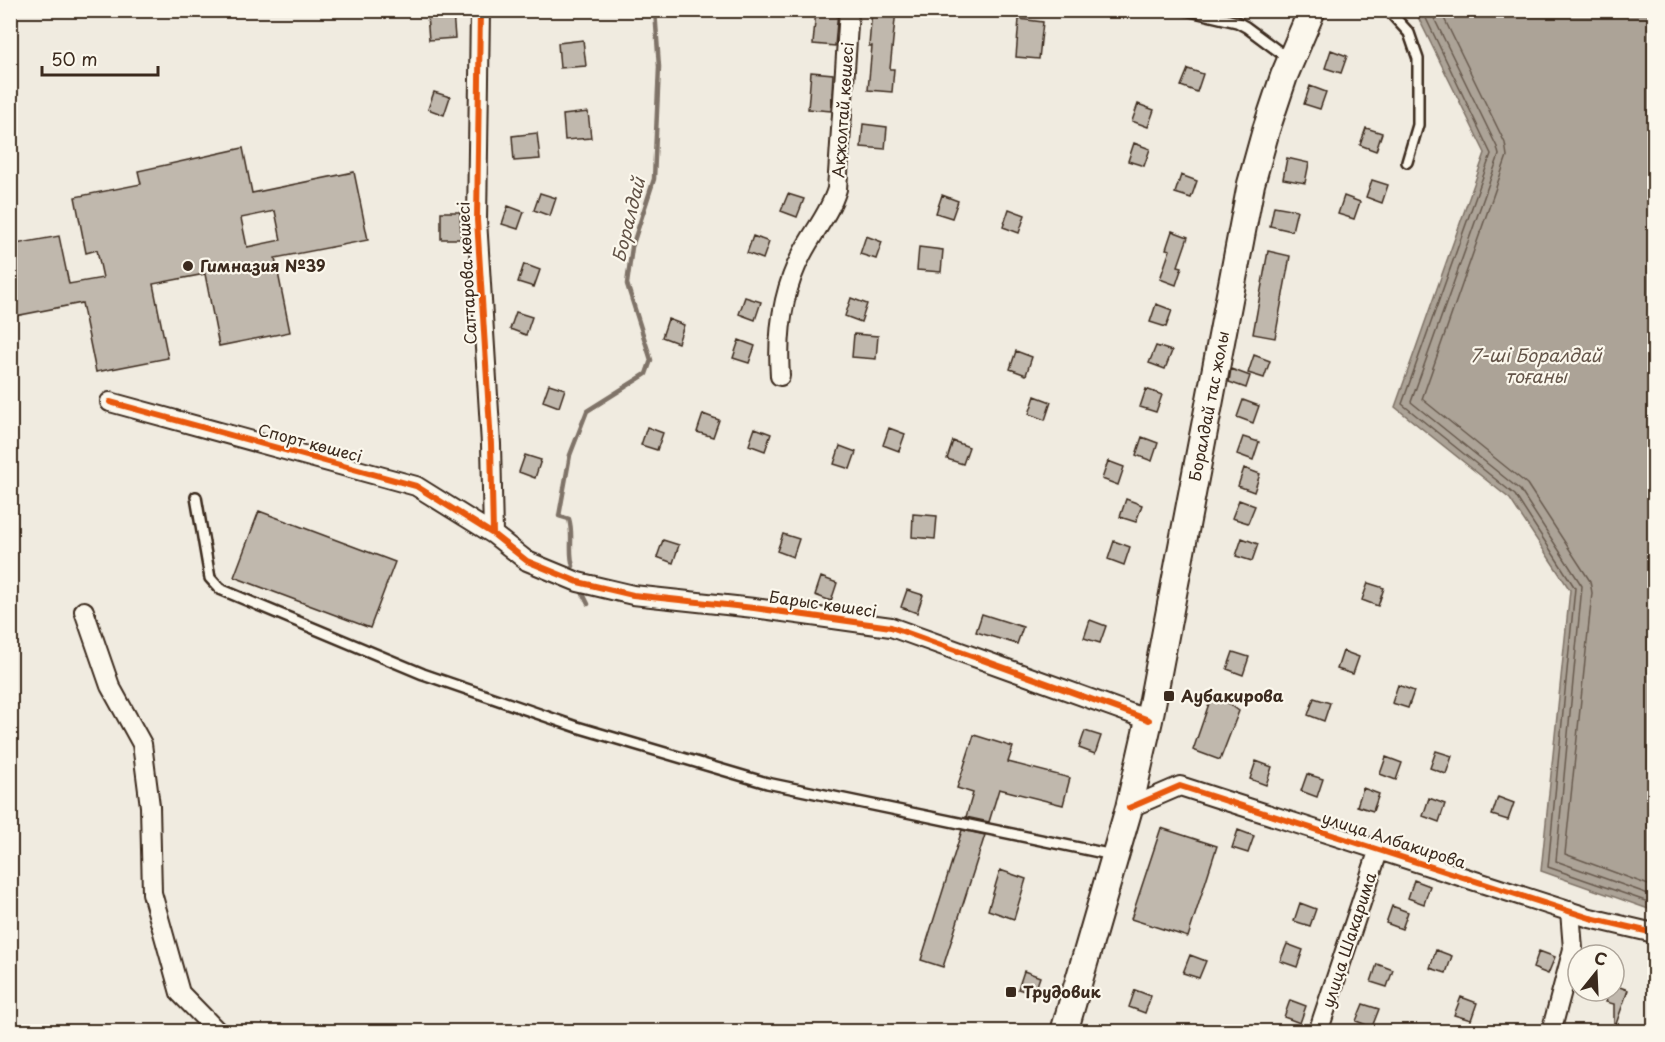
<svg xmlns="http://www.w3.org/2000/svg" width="1665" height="1042" viewBox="0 0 1665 1042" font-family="'Playpen Sans',sans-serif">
<rect width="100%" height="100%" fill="#f0ebe0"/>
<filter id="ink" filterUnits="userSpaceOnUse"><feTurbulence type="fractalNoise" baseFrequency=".0167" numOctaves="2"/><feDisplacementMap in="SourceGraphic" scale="12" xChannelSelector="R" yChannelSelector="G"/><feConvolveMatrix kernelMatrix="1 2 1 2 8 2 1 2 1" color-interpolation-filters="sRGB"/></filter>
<g filter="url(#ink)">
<path fill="#aca397" stroke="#7f7367" stroke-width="1.5" d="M 1415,11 L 1654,11 L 1654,911 L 1541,871 L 1570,590 L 1510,499 L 1395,407 L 1485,153 Z"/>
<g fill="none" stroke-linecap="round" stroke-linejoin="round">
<path stroke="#685a4e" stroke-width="1.5" d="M 1422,10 L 1491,154 L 1402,404 L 1515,495 L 1575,588 L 1548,867 L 1654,904
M 1430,10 L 1497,147 L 1499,155 L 1411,402 L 1520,490 L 1582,586 L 1556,861 L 1654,896
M 1440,10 L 1505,143 L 1507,156 L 1422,399 L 1527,484 L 1590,581 L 1592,593 L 1565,854 L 1654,887"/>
<path stroke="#7f7367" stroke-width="4.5" d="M 573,566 C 568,551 574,535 569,519 L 559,516 L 570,455 L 587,411 L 646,374 L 651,360 L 627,284 L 632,247 L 654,179 L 659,67 L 655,10
M 581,590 L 588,604"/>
</g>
<path fill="#c0b8ad" stroke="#3b2a1e" stroke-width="1.5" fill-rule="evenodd" d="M 816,10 L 838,10 L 835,46 L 813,44 Z
M 872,10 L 896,10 L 890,69 L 894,69 L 892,92 L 868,90 L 872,46 L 869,46 Z
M 453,12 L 455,38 L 429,40 L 427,15 Z
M 1019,19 L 1043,22 L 1039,59 L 1016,57 Z
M 583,40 L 586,66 L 560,68 L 558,43 Z
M 1331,50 L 1347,56 L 1341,73 L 1325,68 Z
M 1188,69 L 1203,74 L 1197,92 L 1181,86 Z
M 811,72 L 833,74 L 831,111 L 808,109 Z
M 1310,86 L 1326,92 L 1320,109 L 1304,104 Z
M 434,92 L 450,97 L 444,115 L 428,109 Z
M 1138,104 L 1154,110 L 1148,127 L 1132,121 Z
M 588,112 L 591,138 L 565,140 L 563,115 Z
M 863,124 L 887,127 L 885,149 L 861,147 Z
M 1366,128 L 1382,133 L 1376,151 L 1360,145 Z
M 537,133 L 540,159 L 514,161 L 512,136 Z
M 1134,143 L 1150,149 L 1144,166 L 1128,161 Z
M 243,148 L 252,193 L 354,172 L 368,240 L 275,258 L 290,332 L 219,346 L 205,274 L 153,284 L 168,358 L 96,372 L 82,303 L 10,317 L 10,245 L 59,236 L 69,284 L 103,278 L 97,250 L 86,253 L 75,197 L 141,184 L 138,171 ZM 275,211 L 281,240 L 247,247 L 241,218 Z
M 1287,158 L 1309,163 L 1305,183 L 1283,179 Z
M 1181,175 L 1197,181 L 1191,198 L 1175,193 Z
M 1372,180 L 1388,185 L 1382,203 L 1366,197 Z
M 540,193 L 556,198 L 550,216 L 534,210 Z
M 788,194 L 804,199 L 797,217 L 781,211 Z
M 942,195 L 958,201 L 952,218 L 936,213 Z
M 1344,196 L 1360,202 L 1354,219 L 1338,214 Z
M 508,206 L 524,212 L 518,229 L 502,224 Z
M 1274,206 L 1297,210 L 1292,231 L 1270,226 Z
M 1009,209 L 1025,215 L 1019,233 L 1003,227 Z
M 441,212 L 460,212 L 461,239 L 441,239 Z
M 1172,231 L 1188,237 L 1178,266 L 1182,267 L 1176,285 L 1160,279 L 1170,250 L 1166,249 Z
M 753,236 L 769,242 L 763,259 L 747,253 Z
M 866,236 L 882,242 L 876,259 L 860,254 Z
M 919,247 L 943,250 L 941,272 L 917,270 Z
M 1268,251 L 1290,256 L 1275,338 L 1253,334 Z
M 524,264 L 540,270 L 534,287 L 518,282 Z
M 745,297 L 761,302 L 755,320 L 739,314 Z
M 851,298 L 867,304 L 861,322 L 845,316 Z
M 1156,304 L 1172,310 L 1166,327 L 1150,322 Z
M 516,312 L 532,317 L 526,335 L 510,329 Z
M 668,319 L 684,325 L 678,343 L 662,337 Z
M 854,334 L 878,336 L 876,359 L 852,357 Z
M 739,340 L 755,346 L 749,363 L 733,358 Z
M 1156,346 L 1172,351 L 1165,369 L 1149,363 Z
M 1016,351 L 1032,357 L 1026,375 L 1010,369 Z
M 1254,355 L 1270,361 L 1264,378 L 1248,373 Z
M 1231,369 L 1250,376 L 1246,388 L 1229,382 Z
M 549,384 L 565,389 L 559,407 L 543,401 Z
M 1146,389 L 1162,395 L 1156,412 L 1140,407 Z
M 1035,396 L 1051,402 L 1045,420 L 1029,414 Z
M 1243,400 L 1259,406 L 1253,423 L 1237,417 Z
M 703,414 L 719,420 L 713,437 L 697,432 Z
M 647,427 L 663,433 L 657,450 L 641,445 Z
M 755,428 L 771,434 L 765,451 L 749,445 Z
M 889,428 L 905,434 L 899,451 L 883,445 Z
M 1142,437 L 1158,443 L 1152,461 L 1136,455 Z
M 1243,437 L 1259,442 L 1253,460 L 1237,454 Z
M 953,441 L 969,447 L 963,464 L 947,459 Z
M 840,446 L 856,452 L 850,469 L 834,464 Z
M 525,455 L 541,460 L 535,478 L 519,472 Z
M 1108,461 L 1124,467 L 1118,485 L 1102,479 Z
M 1244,468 L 1260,474 L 1254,492 L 1238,486 Z
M 1126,499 L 1142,505 L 1136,522 L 1120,517 Z
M 1239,500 L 1255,506 L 1248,523 L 1232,518 Z
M 259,511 L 395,562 L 370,628 L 234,577 Z
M 913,514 L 937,516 L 935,539 L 912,537 Z
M 783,534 L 799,539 L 793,557 L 777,551 Z
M 1242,538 L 1258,544 L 1252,561 L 1236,556 Z
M 663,540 L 679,545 L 673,563 L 657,557 Z
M 1114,541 L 1130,547 L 1124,565 L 1108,559 Z
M 821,577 L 837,583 L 831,601 L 815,595 Z
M 1368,583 L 1384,588 L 1378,606 L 1362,600 Z
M 907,590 L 923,595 L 917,613 L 901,607 Z
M 982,614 L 1023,627 L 1017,644 L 976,632 Z
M 1090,620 L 1106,626 L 1100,643 L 1084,638 Z
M 1343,651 L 1359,657 L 1353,674 L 1337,669 Z
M 1233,652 L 1249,657 L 1243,675 L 1227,669 Z
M 1398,685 L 1414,691 L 1408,708 L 1392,703 Z
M 1213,692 L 1239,711 L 1220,760 L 1193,750 Z
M 1314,698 L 1330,703 L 1324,721 L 1308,715 Z
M 1085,731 L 1101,736 L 1095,754 L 1079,748 Z
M 974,735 L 1013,747 L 1008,762 L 1070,778 L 1063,805 L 999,789 L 989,822 L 966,817 L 973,793 L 957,788 Z
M 1436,751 L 1452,756 L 1446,774 L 1430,768 Z
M 1386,757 L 1402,763 L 1396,780 L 1380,774 Z
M 1256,761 L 1272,767 L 1266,785 L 1250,779 Z
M 1307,774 L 1323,779 L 1317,797 L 1301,791 Z
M 1363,788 L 1379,794 L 1373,811 L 1357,806 Z
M 1498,797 L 1514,803 L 1508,820 L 1492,815 Z
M 1429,798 L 1445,804 L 1439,822 L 1423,816 Z
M 1161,828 L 1217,846 L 1188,937 L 1131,919 Z
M 962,830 L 985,835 L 943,967 L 921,960 Z
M 1238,830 L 1254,836 L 1248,853 L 1232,848 Z
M 1000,870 L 1026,879 L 1014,919 L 988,910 Z
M 1414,880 L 1430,886 L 1424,904 L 1408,898 Z
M 1300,903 L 1316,909 L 1310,926 L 1294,921 Z
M 1392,906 L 1408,912 L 1402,929 L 1386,923 Z
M 1287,944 L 1303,950 L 1297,967 L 1280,961 Z
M 1436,950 L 1452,956 L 1446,973 L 1430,968 Z
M 1539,951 L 1555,957 L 1548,974 L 1533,968 Z
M 1190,955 L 1206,961 L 1199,978 L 1183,973 Z
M 1377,964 L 1393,970 L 1387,987 L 1371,982 Z
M 1024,971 L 1040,977 L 1034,994 L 1018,989 Z
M 1614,985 L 1628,990 L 1616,1024 L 1614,1024 L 1614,1004 L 1606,1002 L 1609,991 L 1614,991 Z
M 1135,990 L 1151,996 L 1145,1013 L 1129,1007 Z
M 1461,997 L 1477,1003 L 1471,1020 L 1454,1015 Z
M 1290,1000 L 1306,1006 L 1300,1023 L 1284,1017 Z
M 1363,1004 L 1379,1009 L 1372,1027 L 1356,1021 Z"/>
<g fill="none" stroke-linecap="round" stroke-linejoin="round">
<g stroke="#3b2a1e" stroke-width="14">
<path id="service" d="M 1186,10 L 1237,22 L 1246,27 L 1289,59
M 1388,10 L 1409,33 L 1418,59 L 1418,125 L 1407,162
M 196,497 L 210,578 L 220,589 L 423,674 L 577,727 L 767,783 L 1113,855"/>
</g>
<g stroke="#3b2a1e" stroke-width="22">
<path id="minor" d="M 480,10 L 477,220 L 491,444 L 493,534
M 780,376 C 777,334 782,292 802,254 C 813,232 830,213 837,189 L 849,10
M 110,402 L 416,486 L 493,534 L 527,561 L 578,582 L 633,595 L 754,608 L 891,627 L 1149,720
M 84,611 L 110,686 L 142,744 L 150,806 L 152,893 L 180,993 L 218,1032
M 1129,808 L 1180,786 L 1590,918 L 1654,933
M 1318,1032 L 1379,849
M 1551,1032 L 1573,949 L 1570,911"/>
</g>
<g stroke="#3b2a1e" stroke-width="30">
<path id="secondary" d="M 1064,1032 L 1129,808 L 1149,720 L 1251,184 L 1266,130 L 1284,76 L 1312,10"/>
</g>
<use href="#service" stroke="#fbf7ec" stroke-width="9"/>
<use href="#minor" stroke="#fbf7ec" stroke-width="18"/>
<use href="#secondary" stroke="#fbf7ec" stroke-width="26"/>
<g stroke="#fbf7ec" stroke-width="10">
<path id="cycleway" d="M 480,10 L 477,220 L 491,444 L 493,534
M 110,402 L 416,486 L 493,534 L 527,561 L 578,582 L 633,595 L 754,608 L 891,627 L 1149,720
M 1129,808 L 1180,786 L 1590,918 L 1654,933"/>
</g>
<use href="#cycleway" stroke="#e8590c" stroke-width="6"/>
</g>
</g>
<g fill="#3b2a1e" stroke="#fbf7ec" stroke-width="2">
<circle cx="188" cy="266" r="6"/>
<rect x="1163" y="690" width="12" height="12" rx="3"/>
<rect x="1005" y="986" width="12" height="12" rx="3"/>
</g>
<g text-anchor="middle" stroke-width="4.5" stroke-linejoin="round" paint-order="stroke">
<g font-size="16" fill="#3b2a1e" stroke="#fbf7ec">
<text transform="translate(843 110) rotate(-86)" y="6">Ақжолтай көшесі</text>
<text transform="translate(467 273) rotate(-93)" y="6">Саттарова көшесі</text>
<text transform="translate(1209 406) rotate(-79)" y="6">Боралдай тас жолы</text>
<text transform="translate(310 443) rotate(15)" y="6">Спорт көшесі</text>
<text transform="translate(823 604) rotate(8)" y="6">Барыс көшесі</text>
<text transform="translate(1394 840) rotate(18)" y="6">улица Албакирова</text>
<text transform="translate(1349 940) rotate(-72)" y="6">улица Шакарима</text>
</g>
<g font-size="16" font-weight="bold" fill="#3b2a1e" stroke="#fbf7ec" text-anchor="start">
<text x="200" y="272">Гимназия №39</text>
<text x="1181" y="702">Аубакирова</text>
<text x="1023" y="998">Трудовик</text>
</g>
<g font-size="18" font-style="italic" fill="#635448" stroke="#fbf7ec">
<text transform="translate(629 220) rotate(-76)" y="6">Боралдай</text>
<text x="1536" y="362">7-ші Боралдай<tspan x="1536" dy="21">тоғаны</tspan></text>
</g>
</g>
<rect width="1665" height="1042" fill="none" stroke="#fbf7ec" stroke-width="36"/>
<rect x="18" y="18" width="1629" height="1006" fill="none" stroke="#3b2a1e" stroke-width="2" filter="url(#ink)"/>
<g transform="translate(1596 973) rotate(18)"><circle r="28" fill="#fbf7ec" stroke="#aea59a" stroke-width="1.5"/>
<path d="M0-4.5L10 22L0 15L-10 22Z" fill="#3b2a1e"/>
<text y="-9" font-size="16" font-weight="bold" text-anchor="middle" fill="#3b2a1e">С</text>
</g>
<path d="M42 66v9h116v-9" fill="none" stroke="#3b2a1e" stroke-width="3"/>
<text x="51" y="66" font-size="18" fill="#3b2a1e" stroke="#fbf7ec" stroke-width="4.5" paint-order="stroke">50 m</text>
</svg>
